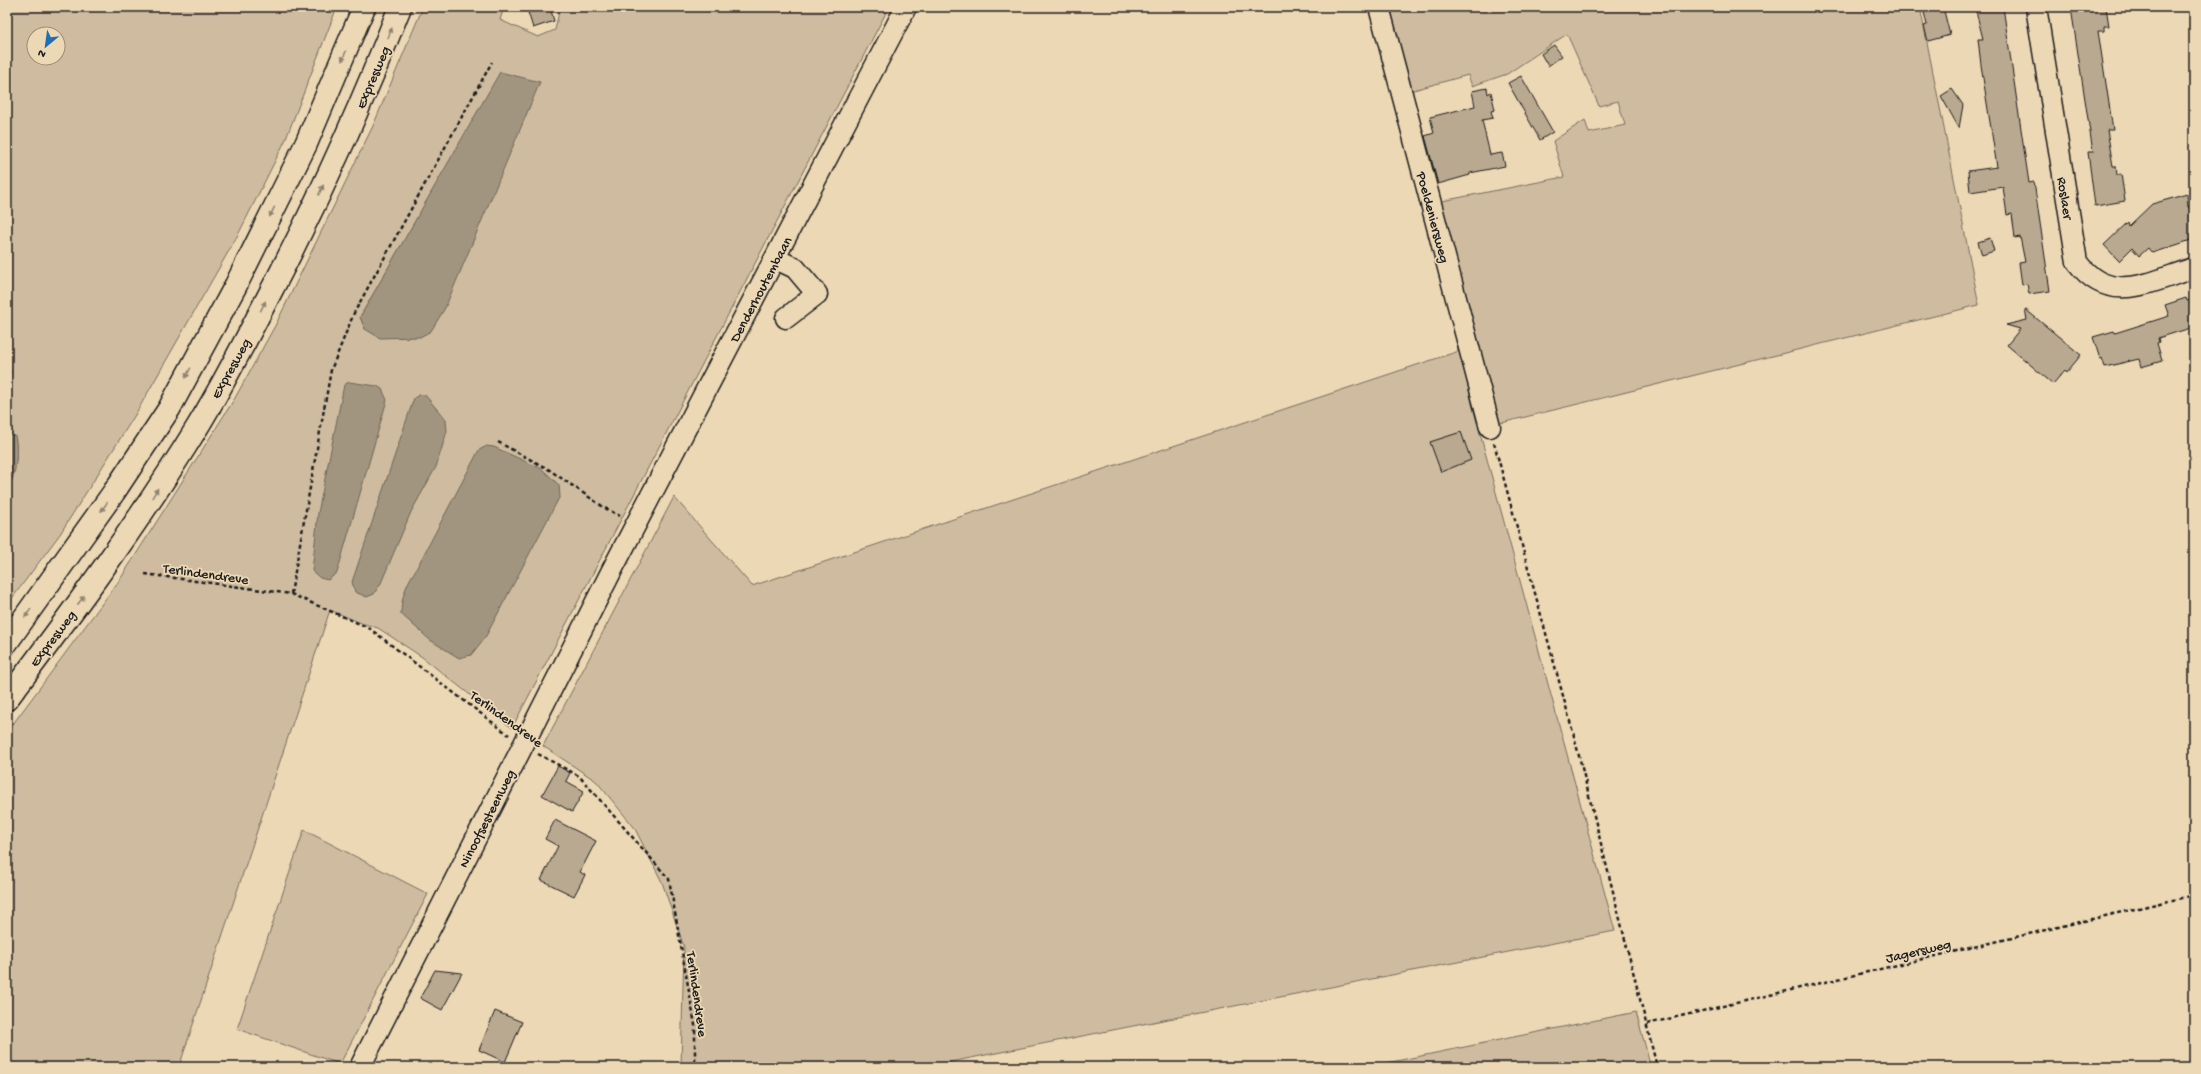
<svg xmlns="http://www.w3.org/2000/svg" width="2201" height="1074" viewBox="0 0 2201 1074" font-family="'Gochi Hand',sans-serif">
<rect width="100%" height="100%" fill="#edd8b6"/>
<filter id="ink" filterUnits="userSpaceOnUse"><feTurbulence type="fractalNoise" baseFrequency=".025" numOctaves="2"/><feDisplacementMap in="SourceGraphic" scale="8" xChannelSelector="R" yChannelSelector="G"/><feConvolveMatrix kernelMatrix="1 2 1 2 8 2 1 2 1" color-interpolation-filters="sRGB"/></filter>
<g filter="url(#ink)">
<path fill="#cfbca0" stroke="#766c5e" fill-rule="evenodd" d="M 7,7 L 337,7 L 285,141 L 239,233 L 135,415 L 60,534 L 7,605 ZM 34,34 L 58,34 L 58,58 L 34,58 Z
M 423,7 L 504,7 L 500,20 L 538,37 L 555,30 L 560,7 L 889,7 L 512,728 L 422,657 L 378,628 L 361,623 L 330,610 L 179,1067 L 7,1067 L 7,732 L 121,578 L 235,398 L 276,324 L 373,126 ZM 474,120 L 365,329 L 360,317 Z
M 1389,7 L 1920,7 L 1979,305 L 1497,424 L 1437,202 L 1564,177 L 1553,141 L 1585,120 L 1589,133 L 1625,125 L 1618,101 L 1599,106 L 1567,34 L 1507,74 L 1472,86 L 1468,75 L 1410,91 Z
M 1462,350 L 1472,404 L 1615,931 L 925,1067 L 681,1067 L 684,947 L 662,882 L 634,827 L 596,781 L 543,746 L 674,497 L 752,586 Z
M 304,830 L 428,894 L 340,1064 L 237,1029 Z
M 1636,1012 L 1651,1067 L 1367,1067 Z"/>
<path fill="#a29580" stroke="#6c6558" d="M 500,72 L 540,82 L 445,308 L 431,331 L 420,337 L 380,338 L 365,329 L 360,317 Z
M 7,362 L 11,371 L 7,399 Z
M 349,382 L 377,386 L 382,389 L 387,400 L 337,573 L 328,580 L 320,578 L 312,571 L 318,513 L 344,385 Z
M 419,395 L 425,395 L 446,420 L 447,431 L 436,467 L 411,512 L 381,583 L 374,594 L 367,597 L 355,592 L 352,582 L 414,398 Z
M 7,434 L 15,436 C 19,451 16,477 7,490 Z
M 487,446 L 494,447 L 542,469 L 559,485 L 560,496 L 486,636 L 471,655 L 459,658 L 430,640 L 401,614 C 401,599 406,584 415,571 L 479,450 Z"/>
<path fill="#b9a990" stroke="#1c1c1c" d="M 544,7 L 550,7 L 554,21 L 533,28 L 528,12 Z
M 1943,7 L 1950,35 L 1928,41 L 1924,26 L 1927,25 L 1924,12 Z
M 1975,7 L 2003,7 L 2029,183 L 2034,182 L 2050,291 L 2029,294 L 2027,284 L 2022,285 L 2019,263 L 2025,262 L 2020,237 L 2015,238 L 2012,214 L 2007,215 L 2003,187 L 1970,192 L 1968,171 L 1997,167 L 1981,65 L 1978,39 L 1983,39 Z
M 2073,7 L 2106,7 L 2109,26 L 2104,26 L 2104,31 L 2098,31 L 2113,130 L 2107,130 L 2113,166 L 2116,166 L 2117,175 L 2121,174 L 2125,201 L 2095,206 L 2088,152 L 2093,152 L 2071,8 Z
M 1554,45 L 1562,56 L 1548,66 L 1541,54 Z
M 1521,76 L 1553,132 L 1540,140 L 1508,83 Z
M 1487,88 L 1488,94 L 1491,92 L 1495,110 L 1491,111 L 1493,118 L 1482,120 L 1490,155 L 1502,153 L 1505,166 L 1470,173 L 1470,175 L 1438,184 L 1425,136 L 1434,133 L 1430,117 L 1475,106 L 1472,91 Z
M 1952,89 L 1963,105 L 1959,128 L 1941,96 Z
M 2187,194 L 2188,207 L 2194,205 L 2194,239 L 2152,253 L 2148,248 L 2139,256 L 2132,248 L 2119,261 L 2104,245 L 2128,222 L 2129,226 L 2152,204 Z
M 1990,238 L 1994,251 L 1982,255 L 1978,242 Z
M 2186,298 L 2187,301 L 2194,299 L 2194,327 L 2158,338 L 2159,342 L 2157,343 L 2162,361 L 2141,367 L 2139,359 L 2105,367 L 2102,358 L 2100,359 L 2093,337 L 2114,331 L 2115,333 L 2169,316 L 2165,305 Z
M 2025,309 L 2081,355 L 2067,372 L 2065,370 L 2053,384 L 2007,345 L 2020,329 L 2006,325 L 2027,320 Z
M 1461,432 L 1471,460 L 1441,472 L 1430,442 Z
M 558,766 L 570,773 L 566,781 L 584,791 L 572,812 L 542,795 Z
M 555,820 L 596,841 L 580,872 L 585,875 L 574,896 L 541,880 L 558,846 L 545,839 Z
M 435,970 L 462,973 L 442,1010 L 420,998 Z
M 495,1011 L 522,1022 L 505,1062 L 479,1050 Z"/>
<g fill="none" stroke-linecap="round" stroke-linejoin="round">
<g stroke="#1c1c1c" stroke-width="23">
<path id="minor" d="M 1379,7 L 1490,427
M 2036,7 L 2077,262 C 2110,307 2151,281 2194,268
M 776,259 L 795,268 L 817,294 L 786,318
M 360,1067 L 612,570 L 906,7"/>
</g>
<g stroke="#1c1c1c" stroke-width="25">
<path id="highway" d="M 7,642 L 114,492 L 169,409 L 236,285 L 306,144 L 364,7
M 7,699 C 74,610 140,521 198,426 C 223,385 245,342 267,299 C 317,204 361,107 400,7"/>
</g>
<path stroke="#1c1c1c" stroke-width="2.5" stroke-dasharray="4 3" stroke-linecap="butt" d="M 498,442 L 548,469 L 605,508 L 620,516
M 1494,443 L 1574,736 L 1657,1067
M 145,574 L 291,594 L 369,628 L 509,735
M 291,594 L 331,370 L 354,313 L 492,62
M 538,754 L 579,776 L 669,879 L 695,1025 L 695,1067
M 1647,1024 L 2194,895"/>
<use href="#minor" stroke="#edd8b6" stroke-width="20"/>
<use href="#highway" stroke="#edd8b6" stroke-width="22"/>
</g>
<defs><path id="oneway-solid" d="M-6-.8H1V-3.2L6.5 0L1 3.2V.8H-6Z"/></defs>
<g fill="#8f8371">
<use href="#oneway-solid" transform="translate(390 33) rotate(-69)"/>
<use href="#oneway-solid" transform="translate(344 56) rotate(113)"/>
<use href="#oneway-solid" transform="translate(321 190) rotate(-65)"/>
<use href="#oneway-solid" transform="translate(272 212) rotate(117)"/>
<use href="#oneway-solid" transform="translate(263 306) rotate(-63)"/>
<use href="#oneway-solid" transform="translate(188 373) rotate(118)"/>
<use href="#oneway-solid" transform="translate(155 493) rotate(-58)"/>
<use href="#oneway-solid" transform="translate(104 507) rotate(125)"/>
<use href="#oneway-solid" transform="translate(81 600) rotate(-53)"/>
<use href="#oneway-solid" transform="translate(28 613) rotate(126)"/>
</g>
</g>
<g text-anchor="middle" stroke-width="3.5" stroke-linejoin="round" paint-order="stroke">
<g font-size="14" fill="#1c1c1c" stroke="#edd8b6">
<text transform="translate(372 77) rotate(-67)" y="5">Expresweg</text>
<text transform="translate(2066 198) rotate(81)" y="5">Roslaer</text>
<text transform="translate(1434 217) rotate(75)" y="5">Poeldeniersweg</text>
<text transform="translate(760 289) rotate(-62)" y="5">Denderhoutembaan</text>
<text transform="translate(230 368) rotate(-61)" y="5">Expresweg</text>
<text transform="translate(206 573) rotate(8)" y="5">Terlindendreve</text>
<text transform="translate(52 638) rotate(-53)" y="5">Expresweg</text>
<text transform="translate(507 718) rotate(36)" y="5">Terlindendreve</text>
<text transform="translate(486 818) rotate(-63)" y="5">Ninoofsesteenweg</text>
<text transform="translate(1918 950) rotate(-13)" y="5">Jagersweg</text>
<text transform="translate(698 994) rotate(82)" y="5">Terlindendreve</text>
</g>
</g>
<rect width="2201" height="1074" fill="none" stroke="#edd8b6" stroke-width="24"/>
<rect x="12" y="12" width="2177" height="1050" fill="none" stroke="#1c1c1c" stroke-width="1.5" filter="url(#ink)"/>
<g transform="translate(46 46) rotate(209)"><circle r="19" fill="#edd8b6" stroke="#998d78"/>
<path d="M0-3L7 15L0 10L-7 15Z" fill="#1f6fb2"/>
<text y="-6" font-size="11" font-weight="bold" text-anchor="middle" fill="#1c1c1c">N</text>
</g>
</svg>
